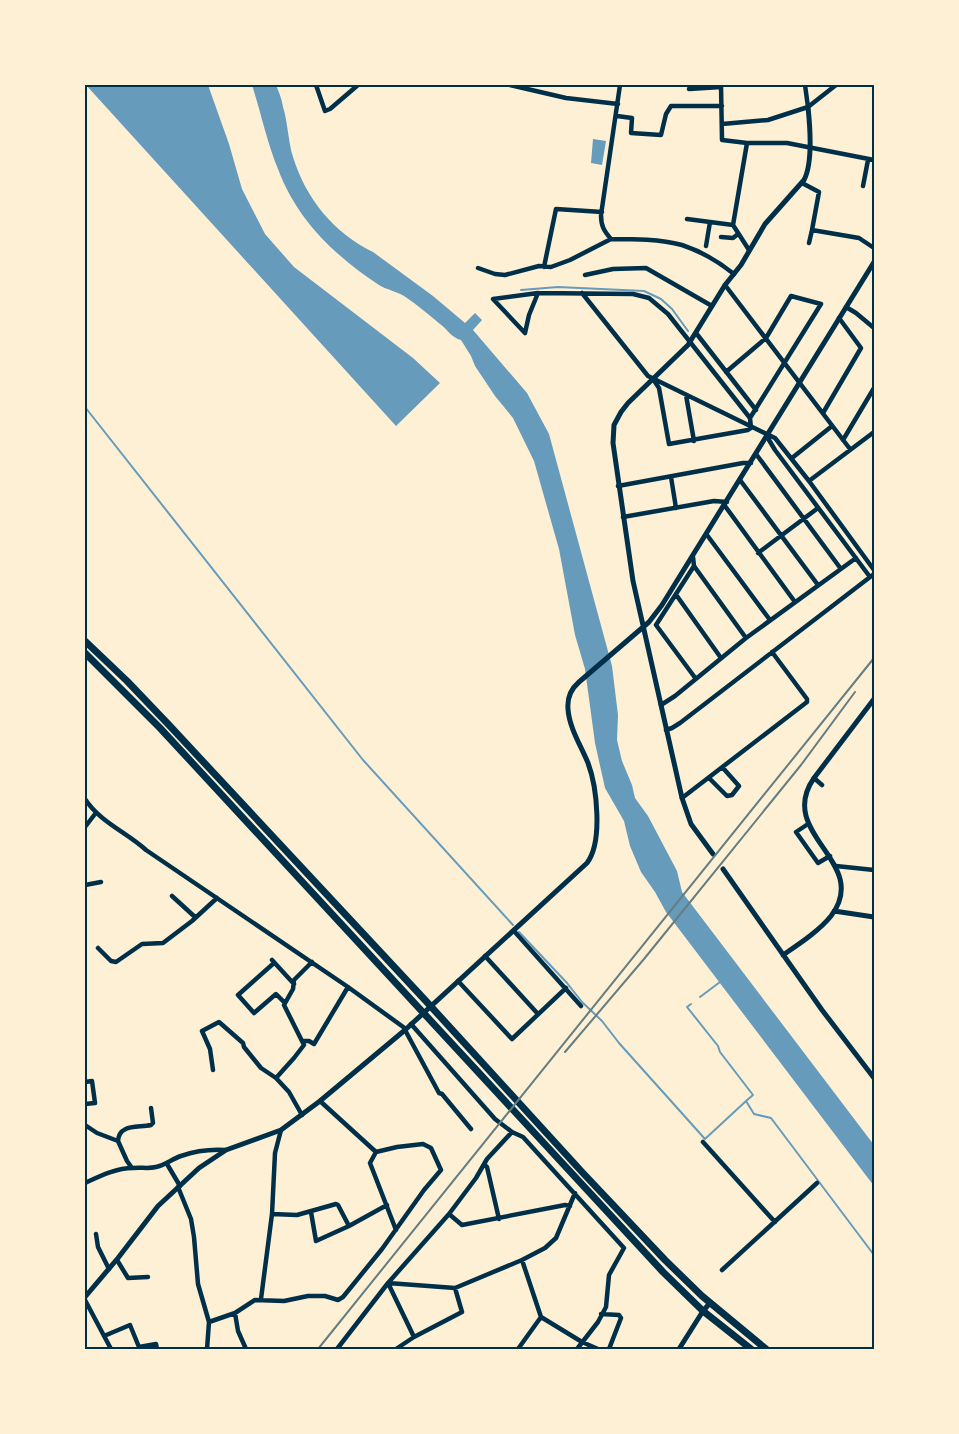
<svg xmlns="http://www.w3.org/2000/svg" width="959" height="1434" viewBox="0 0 959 1434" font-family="Merriweather,serif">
<rect width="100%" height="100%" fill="#fdf0d5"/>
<path fill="#669bbc" d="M 86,85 L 208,85 L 229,144 L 242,189 L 265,234 L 294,267 L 413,358 L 440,383 L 396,426 Z
M 252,85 L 276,85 C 279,92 282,100 283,107 C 288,123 288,141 293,157 C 306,199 334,233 373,252 L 433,296 L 465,323 L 475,313 L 482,320 L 473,330 L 527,393 L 549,434 L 612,666 L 618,715 L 617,740 L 622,761 L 632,785 L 635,798 L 648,816 L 677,871 L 682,892 L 874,1145 L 874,1186 L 666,912 L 655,892 L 641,872 L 630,846 L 624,821 L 605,788 L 595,743 L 585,669 L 575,635 L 559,549 L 534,461 L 513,418 L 495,396 L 475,366 L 471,356 L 461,340 C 452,338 447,329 440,324 C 428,314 416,304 404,296 C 396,291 387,290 379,285 C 335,256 297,220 278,169 C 267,142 261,113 252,85 Z
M 593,139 L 606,141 L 602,165 L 591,163 Z"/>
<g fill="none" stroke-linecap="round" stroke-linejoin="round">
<path stroke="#669bbc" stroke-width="2" d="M 521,290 L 558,287 L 644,291 L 661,299 L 672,309 L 688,331
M 85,407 L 363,760 L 513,925
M 519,932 L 567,983 L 582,1002 L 602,1021 L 619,1043 L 705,1139 L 746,1101 L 754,1114 L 771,1118 L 874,1255
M 700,997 L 720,982
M 691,1004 L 687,1007 L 718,1046 L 720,1052 L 753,1095 L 746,1101"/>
<path stroke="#003049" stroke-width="4.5" d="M 316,85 L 325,111 L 330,109 L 358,85
M 510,85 L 566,98 L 618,104
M 620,85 L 601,215 C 601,226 604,231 611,239 C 634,239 660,239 682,245 C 700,251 719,262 734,274
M 721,85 L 722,140 L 747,143 L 733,225 L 749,250
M 805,85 L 808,107
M 689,89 L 721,87
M 617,116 L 632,118 L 631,133 L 661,135 L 666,114 L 671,106 L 722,106
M 722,124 L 768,120 L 808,107 L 836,85
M 747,143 L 787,143 L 874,160
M 802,183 L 819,192 L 812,230
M 863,186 L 868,160
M 687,219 L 710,222
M 721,237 L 733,238 L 738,234
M 809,243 L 812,230 L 859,238 L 874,248
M 706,246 L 710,222 L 733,225
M 544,267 L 556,209 L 602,212
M 478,268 L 495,274 L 505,275 L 539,266 L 551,267 L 570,260 L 611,239
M 585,275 L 613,269 L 646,268 L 712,306
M 725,285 L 850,449
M 538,293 L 493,299 L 525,333 L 529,315 L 538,293 L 633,294 L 649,298 L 668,314 L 750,418
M 582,293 L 648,376 L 775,438 L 809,481 L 874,570
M 846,307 L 856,313 L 874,328
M 696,333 L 756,410
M 653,379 L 659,388 L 669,444 L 748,430 L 751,428 L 750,418 L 821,304 L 791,296 L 766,338 L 726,372
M 686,395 L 694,441
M 823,413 L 861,348 L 839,318
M 766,435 L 775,450 L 870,577
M 843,440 L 874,388
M 756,454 L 841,569
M 792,458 L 832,426
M 671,477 L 676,508
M 740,480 L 818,585
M 809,481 L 874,432
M 618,486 L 743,463 L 751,463
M 725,506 L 795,602
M 623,517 L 714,501 L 727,502
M 707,535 L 770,620
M 758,553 L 818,508
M 693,557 L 694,566 L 656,625 L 696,679
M 694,566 L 746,638
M 677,596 L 721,658
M 661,705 L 675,696 L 746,638 L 856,558
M 666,730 L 672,728 L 680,723 L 874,574
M 709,778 L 727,796 L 732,795 L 739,786 L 723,768
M 814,778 L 822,785
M 682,798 L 807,702 L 807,699 L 772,652
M 85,799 C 100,822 126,832 146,850 L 348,987 L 406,1029
M 808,824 L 796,832 L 818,863 L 830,856
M 85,827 L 95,814
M 836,866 L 874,870
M 85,885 L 101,882
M 172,896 L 195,917
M 514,931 L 581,1006
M 98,948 L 111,961 L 116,962 L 142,944 L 163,943 L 192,921 L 217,898
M 485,956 L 538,1014
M 272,960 L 294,984
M 274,963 L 238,995 L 254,1013 L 276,994 L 285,1003
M 458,981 L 512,1039 L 566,988
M 411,1024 L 495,1119 L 512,1132 L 523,1137 L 624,1248 L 609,1275 L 606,1307 L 598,1322 L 577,1349
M 405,1030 L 439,1093 L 442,1094 L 471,1129
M 302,1041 L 309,1041 L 314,1044 L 348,987
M 213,1070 L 210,1049 L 202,1031 L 219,1022 L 243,1043 L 244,1047 L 261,1068 L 276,1078 L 289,1092 L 302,1115
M 276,1078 L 294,1058 L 304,1045 L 284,1005 L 293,989 L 294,980 L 312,962
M 85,1082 L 92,1081 L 95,1103 L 85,1104
M 85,1125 L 97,1133 L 118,1141 L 127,1161 L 132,1168
M 118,1141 C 119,1124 137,1128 151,1125 L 153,1123 L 151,1108
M 703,1142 L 775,1222
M 376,1152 L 370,1163 L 396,1230
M 167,1164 L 180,1186
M 484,1164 L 487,1167 L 499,1219
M 85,1183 C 100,1176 116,1168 133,1168 C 141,1167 148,1169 156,1167 C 165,1165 172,1159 181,1156 C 195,1151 211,1149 226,1150
M 178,1187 L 191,1219 L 194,1237 L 198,1284 L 209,1322 L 207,1349
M 311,1212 L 316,1241 L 349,1226 L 387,1205
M 272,1214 L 297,1215 L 336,1204 L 338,1205 L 349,1226
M 449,1214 L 462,1225 L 565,1205 L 570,1206
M 96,1234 L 98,1247 L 109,1269
M 117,1260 L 128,1278 L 148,1277
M 522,1260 L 541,1317 L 582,1342 L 598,1349
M 722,1270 L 817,1183
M 388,1283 L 455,1288 L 522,1260 L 545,1248 L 556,1238 L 575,1193
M 388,1283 L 414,1337
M 261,1299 L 272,1214 L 275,1153 L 281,1130
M 85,1300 L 111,1349
M 235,1313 L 238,1331 L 246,1349
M 601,1314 L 619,1315 L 621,1318 L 609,1349
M 209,1322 L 235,1313 L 255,1300 L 284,1301 L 308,1296 L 325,1296 L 338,1300 L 343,1297 L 382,1249 L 424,1190 L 441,1170 L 431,1148 L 423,1144 L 397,1147 L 376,1152 L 320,1101
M 104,1336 L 130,1325 L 139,1347 L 156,1344 L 157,1349
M 337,1349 L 388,1283 L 449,1214 L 476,1178 L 487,1159 L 512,1132
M 396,1349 L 414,1337 L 462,1312 L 455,1288
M 518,1349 L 541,1317"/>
<path stroke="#003049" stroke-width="5" d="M 713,854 L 691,824 L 682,798 L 633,581 L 613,443 L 614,425 L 621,412 L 628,403 L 688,345 L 725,285 L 741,265 L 765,224 L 804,180 C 813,163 810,126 808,107
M 723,869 L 822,1010 L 874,1078
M 834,911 L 874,917
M 783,955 C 799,944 819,931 831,916 C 872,862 775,834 814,778 L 874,699
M 85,1297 L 118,1258 L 158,1206 L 199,1168 L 226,1150 L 281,1130 L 320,1101 L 405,1030 L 587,863 C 603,842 597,787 588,763 C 581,746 569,727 568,709 C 567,698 571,689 579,682 L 649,622 L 662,605 L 874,262
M 679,1349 L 703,1311 L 710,1303"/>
<path stroke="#003049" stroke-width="7" d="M 85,641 L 127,681 L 169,725 L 425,1000 L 582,1172 L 665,1260 L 702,1296 L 766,1349
M 85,653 L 160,728 L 663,1272 L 703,1311 L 751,1349"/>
<path stroke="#657d81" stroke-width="2" d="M 565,1052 L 644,959 L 801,765 L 855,692
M 318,1349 L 874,658"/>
</g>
<rect width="959" height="1434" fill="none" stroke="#fdf0d5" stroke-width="172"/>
<rect x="86" y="86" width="787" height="1262" fill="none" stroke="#003049" stroke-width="2"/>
</svg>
